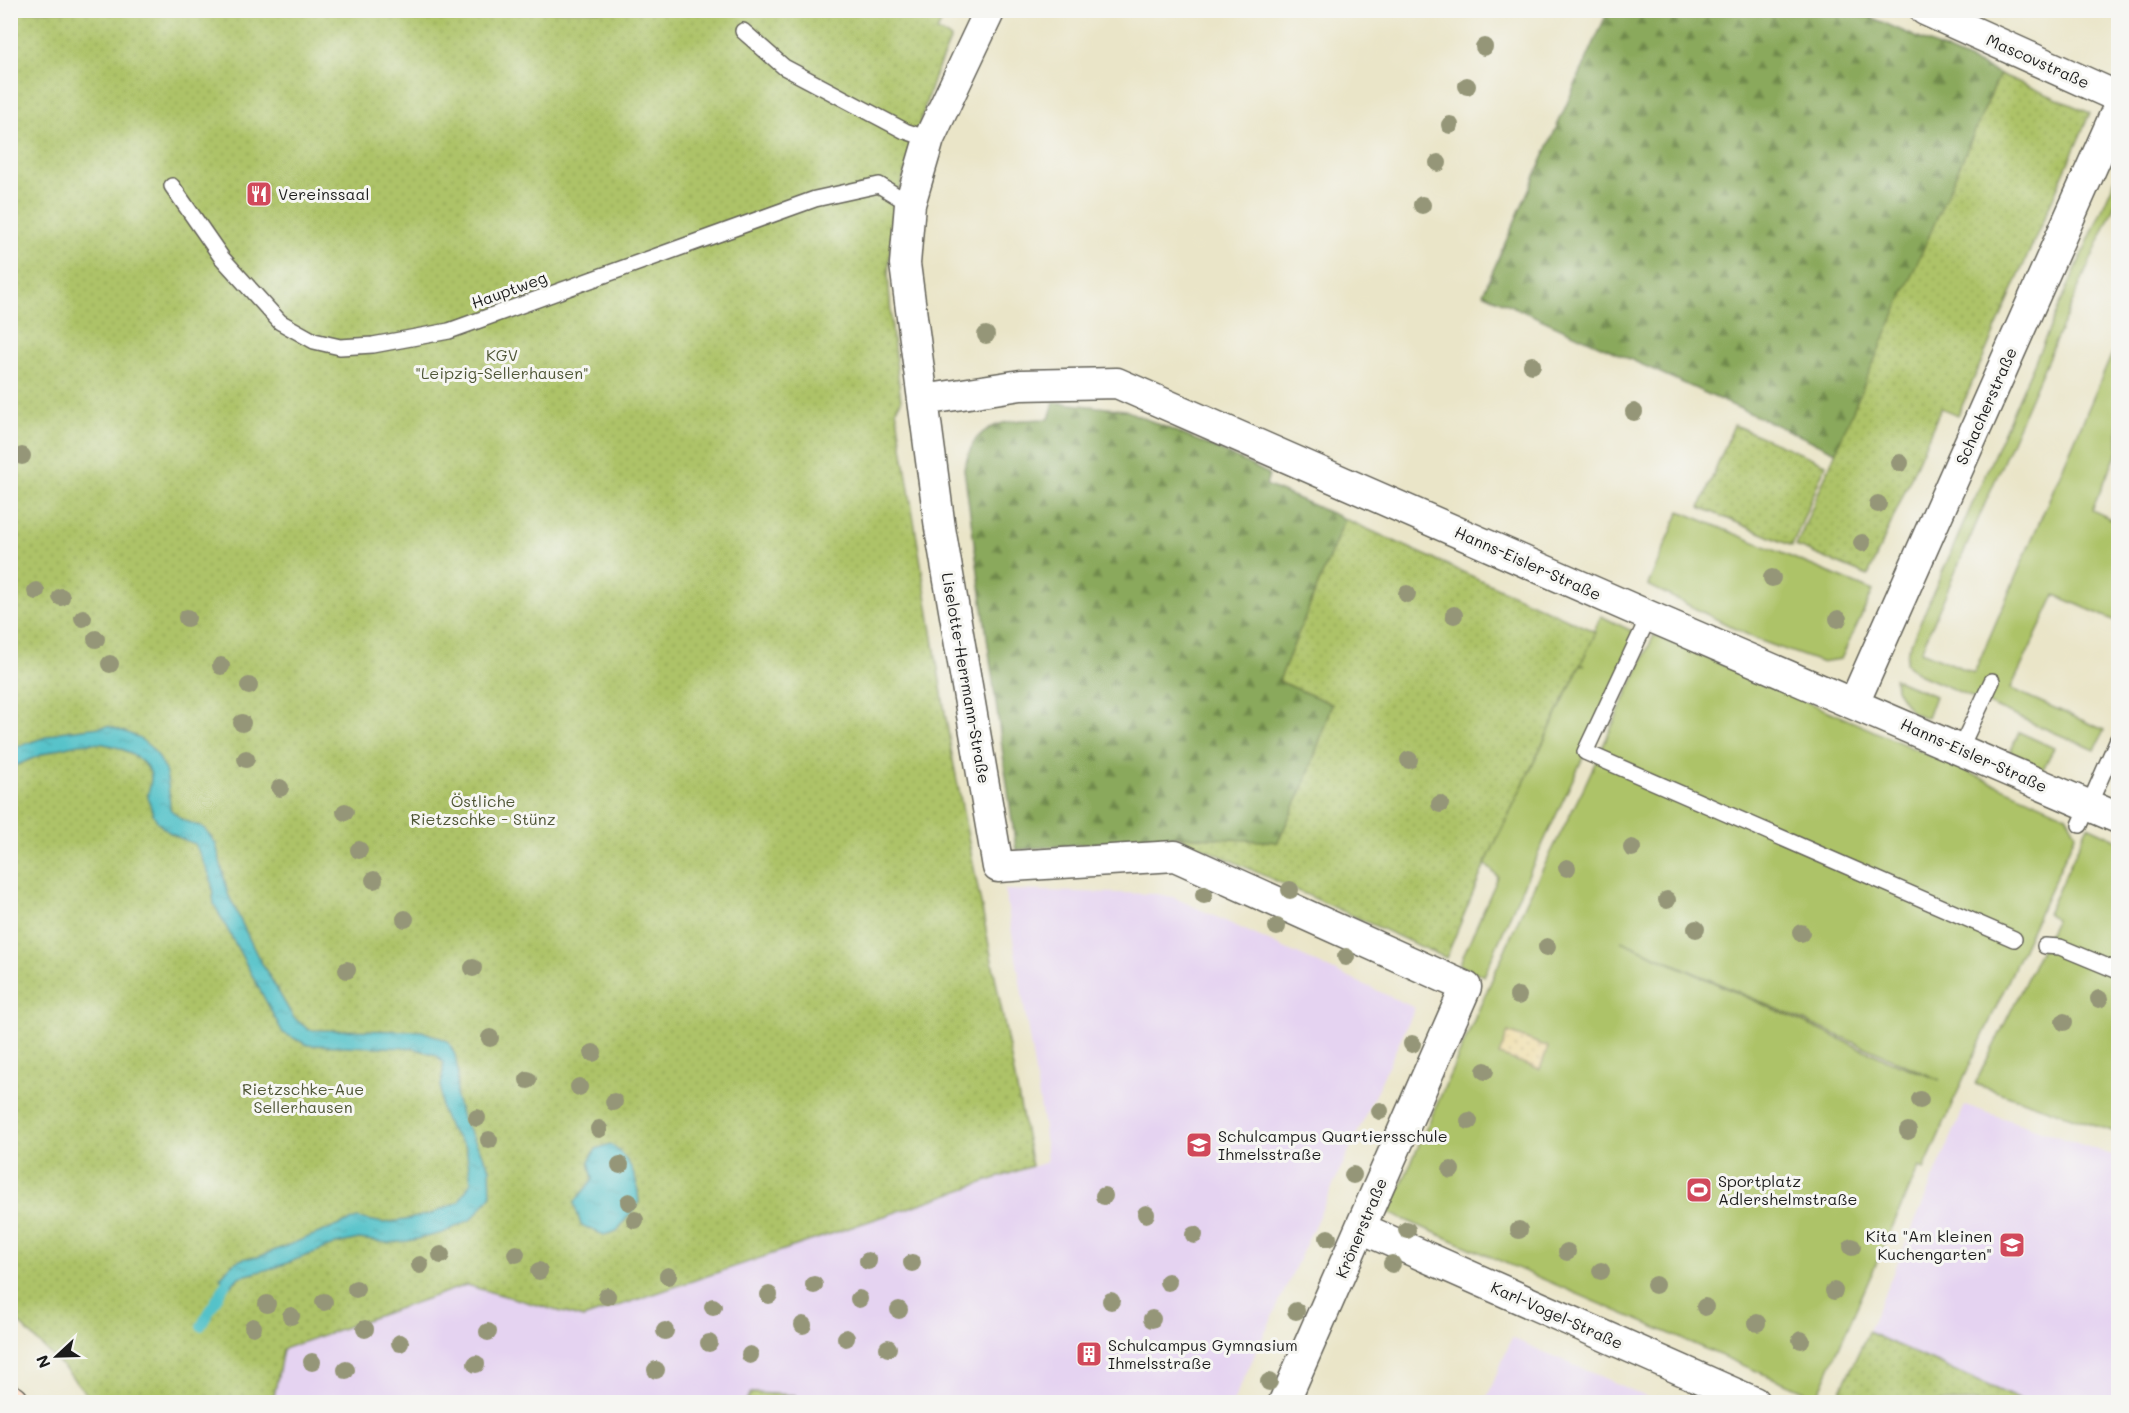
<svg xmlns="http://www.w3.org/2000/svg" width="2129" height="1413" viewBox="0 0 2129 1413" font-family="Mali,sans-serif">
<defs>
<pattern id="forest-firs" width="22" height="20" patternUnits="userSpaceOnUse" patternTransform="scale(1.5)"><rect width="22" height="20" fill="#8aa95c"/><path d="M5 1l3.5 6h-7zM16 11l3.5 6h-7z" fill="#70894b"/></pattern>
<pattern id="sand-dots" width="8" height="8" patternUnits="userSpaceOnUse" patternTransform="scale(1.5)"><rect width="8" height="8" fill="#eeda9e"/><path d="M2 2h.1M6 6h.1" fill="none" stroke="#ccba88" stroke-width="1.8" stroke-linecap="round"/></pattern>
<pattern id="park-dots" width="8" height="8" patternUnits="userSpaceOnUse" patternTransform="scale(1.5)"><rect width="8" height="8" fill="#adc367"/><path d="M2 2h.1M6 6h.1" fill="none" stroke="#94a759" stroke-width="1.8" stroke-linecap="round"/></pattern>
<pattern id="water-ripples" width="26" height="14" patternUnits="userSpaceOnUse" patternTransform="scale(1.5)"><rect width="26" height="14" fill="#54c2c9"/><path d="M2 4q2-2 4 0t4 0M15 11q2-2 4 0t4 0" fill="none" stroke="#49a6ac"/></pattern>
</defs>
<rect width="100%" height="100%" fill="#f6f6f2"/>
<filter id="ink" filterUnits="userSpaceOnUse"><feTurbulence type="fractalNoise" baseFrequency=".0167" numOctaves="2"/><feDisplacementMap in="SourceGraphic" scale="12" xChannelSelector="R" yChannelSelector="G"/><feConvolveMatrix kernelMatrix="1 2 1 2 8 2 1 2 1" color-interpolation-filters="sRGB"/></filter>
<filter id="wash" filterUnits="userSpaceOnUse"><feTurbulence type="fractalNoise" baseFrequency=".008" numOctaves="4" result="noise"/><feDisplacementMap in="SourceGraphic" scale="24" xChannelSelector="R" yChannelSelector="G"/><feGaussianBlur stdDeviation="1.35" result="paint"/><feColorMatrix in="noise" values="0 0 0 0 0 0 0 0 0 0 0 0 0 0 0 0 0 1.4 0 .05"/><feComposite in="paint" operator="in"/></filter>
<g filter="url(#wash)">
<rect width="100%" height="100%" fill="#eae5c8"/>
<path fill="#e5d3f1" d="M 1005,890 L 1157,894 L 1173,897 L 1415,1008 L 1233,1402 L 273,1402 L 283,1349 L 467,1285 L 583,1318 L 1047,1162 L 1044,1128 Z
M 1965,1105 L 2118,1157 L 2118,1402 L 2025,1402 L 1868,1332 Z
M 1512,1338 L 1636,1392 L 1656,1402 L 1485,1402 Z"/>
<path fill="#adc367" stroke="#647042" stroke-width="1.5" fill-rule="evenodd" d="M 2118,173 L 2118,197 L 1921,651 L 1974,673 L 2118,340 L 2118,451 L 2092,510 L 2118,522 L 2118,622 L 2055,595 L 2011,688 L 2009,688 L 2104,730 L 2095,750 L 1918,674 L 1906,663 L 1908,650 Z
M 1680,511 L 1873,591 L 1841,659 L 1820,662 L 1758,640 L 1648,585 Z
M 1601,616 L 1640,635 L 1518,897 L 1484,976 L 1459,965 L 1498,877 L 1485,864 L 1580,666 L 1585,665 L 1578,665 Z
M 1654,635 L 2066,815 L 2076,833 L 1965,1075 L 1924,1169 L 1919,1167 L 1817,1397 L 1389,1213 L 1527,900 L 1584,787 ZM 1621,941 L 1940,1080 L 1887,1060 Z
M 1895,679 L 1935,696 L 1927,718 L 1911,712 L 1896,689 Z
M 2019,732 L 2054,748 L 2042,771 L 2009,755 Z
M 2088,826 L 2118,840 L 2118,1133 L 1975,1084 L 2056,919 L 2047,914 Z"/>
<path fill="url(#forest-firs)" stroke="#53623c" stroke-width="1.5" d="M 1608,11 L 1857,11 L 2000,74 L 1836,452 L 1483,293 Z
M 1054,402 L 1125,410 L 1222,451 L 1269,474 L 1266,485 L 1345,519 L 1279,681 L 1332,704 L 1306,781 L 1278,842 L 1177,836 L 1016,850 L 964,469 C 967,459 970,446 977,438 C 995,418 1025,420 1049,419 Z"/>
<path fill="url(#sand-dots)" stroke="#857b5d" stroke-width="1.5" d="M 1508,1032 L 1548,1047 L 1540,1069 L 1499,1055 Z"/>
<path fill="url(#park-dots)" stroke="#647042" stroke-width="1.5" d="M 10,11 L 947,11 L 937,31 L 951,38 L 934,77 L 894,208 L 888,273 L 892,330 L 901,401 L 896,409 L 952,755 L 1032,1166 L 583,1318 L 466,1285 L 283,1349 L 273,1402 L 93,1402 L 67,1371 L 11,1315 Z
M 2000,74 L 2090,113 L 1958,415 L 1941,408 L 1868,576 L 1796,546 L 1868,375 Z
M 1734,425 L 1826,464 L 1792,546 L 1700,507 Z
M 1345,519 L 1596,632 L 1485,864 L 1446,958 L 1177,836 L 1278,842 L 1306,781 L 1332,704 L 1279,681 Z
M 1868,1332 L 2025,1402 L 1853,1402 L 1838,1396 Z
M 751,1393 L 795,1395 L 793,1402 L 745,1402 Z"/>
<path fill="url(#water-ripples)" stroke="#386f72" stroke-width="1.5" d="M 108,726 C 119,730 134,734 143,741 C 167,758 169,782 170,809 L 181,819 L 204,828 L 216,844 L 228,894 L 257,955 L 293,1017 L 309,1030 L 422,1031 L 448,1041 L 455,1055 L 458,1072 L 456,1098 L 462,1118 L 490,1168 L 491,1196 L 472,1219 L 443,1233 L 408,1241 L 388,1243 L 359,1239 L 336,1244 L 277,1267 L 239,1277 L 232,1285 L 220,1278 C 232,1262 237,1258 258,1257 L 357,1218 L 384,1223 L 405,1220 L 433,1213 L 459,1202 L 471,1182 L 466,1147 L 449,1128 L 441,1108 L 441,1086 L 444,1063 L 436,1055 L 413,1048 L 308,1045 L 283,1033 L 214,904 L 211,878 L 195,844 C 176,837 157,830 151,808 C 150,804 148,799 148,795 C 149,786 153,781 150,772 C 147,765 137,757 130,753 C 91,731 48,751 11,768 L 11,749 L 60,732 Z
M 610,1144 C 632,1160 637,1176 639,1202 L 617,1231 L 604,1235 L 581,1225 L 574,1203 L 593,1179 L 589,1161 L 596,1149 Z"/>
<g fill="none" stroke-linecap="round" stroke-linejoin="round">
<path stroke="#54c2c9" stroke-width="10" d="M 201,1326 L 233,1271"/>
</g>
</g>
<g filter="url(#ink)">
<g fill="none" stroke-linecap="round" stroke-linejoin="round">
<g stroke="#646258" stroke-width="18">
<path id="lane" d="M 743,31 L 784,67 L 905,131 L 929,139
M 172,186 L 222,258 L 280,322 L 314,341 L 340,347 L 373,345 L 449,331 L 815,199 L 879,185 L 910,204
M 1649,616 L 1585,752 L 2014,939
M 1960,749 L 1992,681
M 2080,825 L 2118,739
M 2045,946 L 2060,947 L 2118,971"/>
</g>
<g stroke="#646258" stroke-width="33">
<path id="street" d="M 990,10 L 929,139 L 910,204 L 905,264 L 940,528 L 998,867 L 1175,856 L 1466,987 L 1284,1402
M 1925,10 L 2118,97
M 923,400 L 1021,385 L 1117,383 L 1649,616 L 2118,818
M 1854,703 L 2118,108
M 1361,1228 L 1754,1402"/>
</g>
<g stroke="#646258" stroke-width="36">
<path id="secondary" d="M 10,1401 L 12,1402"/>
</g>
<use href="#lane" stroke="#fff" stroke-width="15"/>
<use href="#street" stroke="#fff" stroke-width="30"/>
<use href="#secondary" stroke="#fde4d1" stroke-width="33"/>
<path stroke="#1c1c1c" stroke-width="1.5" d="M 10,1388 L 24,1402"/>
</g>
<g fill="#959678">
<circle cx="1484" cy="47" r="9"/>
<circle cx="1467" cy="86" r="9"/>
<circle cx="1450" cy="125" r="9"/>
<circle cx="1438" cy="163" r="9"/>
<circle cx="1422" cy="205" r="9"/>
<circle cx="986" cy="335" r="9"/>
<circle cx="1532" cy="365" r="9"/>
<circle cx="1634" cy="412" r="9"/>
<circle cx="22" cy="456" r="9"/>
<circle cx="1900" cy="463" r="9"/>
<circle cx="1878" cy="504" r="9"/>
<circle cx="1862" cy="543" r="9"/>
<circle cx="1772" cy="578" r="9"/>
<circle cx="36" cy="591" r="9"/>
<circle cx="1407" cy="594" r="9"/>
<circle cx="61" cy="597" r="9"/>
<circle cx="1454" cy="615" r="9"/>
<circle cx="83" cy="618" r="9"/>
<circle cx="187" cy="618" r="9"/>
<circle cx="1838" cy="619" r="9"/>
<circle cx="96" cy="639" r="9"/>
<circle cx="110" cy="664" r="9"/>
<circle cx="221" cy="666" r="9"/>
<circle cx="249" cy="686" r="9"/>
<circle cx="242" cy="723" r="9"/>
<circle cx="246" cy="759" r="9"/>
<circle cx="1409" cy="760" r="9"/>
<circle cx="280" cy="788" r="9"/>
<circle cx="1440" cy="804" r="9"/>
<circle cx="345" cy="812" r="9"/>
<circle cx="1632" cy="848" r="9"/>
<circle cx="359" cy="850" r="9"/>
<circle cx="1567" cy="868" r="9"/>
<circle cx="374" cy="880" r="9"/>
<circle cx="1290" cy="890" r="9"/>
<circle cx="1204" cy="895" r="9"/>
<circle cx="1667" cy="900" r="9"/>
<circle cx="405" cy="919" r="9"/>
<circle cx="1277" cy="927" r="9"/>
<circle cx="1696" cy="929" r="9"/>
<circle cx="1801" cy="933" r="9"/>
<circle cx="1547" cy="947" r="9"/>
<circle cx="1346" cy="957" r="9"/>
<circle cx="473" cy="968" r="9"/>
<circle cx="347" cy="970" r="9"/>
<circle cx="1518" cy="996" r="9"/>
<circle cx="2099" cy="999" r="9"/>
<circle cx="2064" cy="1022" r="9"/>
<circle cx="490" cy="1038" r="9"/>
<circle cx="1412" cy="1044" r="9"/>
<circle cx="593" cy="1053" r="9"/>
<circle cx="1485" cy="1071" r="9"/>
<circle cx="528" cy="1080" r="9"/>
<circle cx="579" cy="1087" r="9"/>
<circle cx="1920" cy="1100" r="9"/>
<circle cx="614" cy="1102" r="9"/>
<circle cx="1380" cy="1111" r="9"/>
<circle cx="477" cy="1118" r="9"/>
<circle cx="1469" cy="1121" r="9"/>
<circle cx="599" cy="1129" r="9"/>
<circle cx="1908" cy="1131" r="9"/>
<circle cx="489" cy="1140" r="9"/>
<circle cx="620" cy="1165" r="9"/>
<circle cx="1451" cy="1170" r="9"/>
<circle cx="1353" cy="1175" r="9"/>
<circle cx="1104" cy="1196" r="9"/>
<circle cx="629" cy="1202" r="9"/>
<circle cx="1146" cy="1214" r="9"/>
<circle cx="635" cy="1220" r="9"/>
<circle cx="1407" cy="1230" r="9"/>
<circle cx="1519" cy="1230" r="9"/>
<circle cx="1194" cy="1235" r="9"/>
<circle cx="1328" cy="1238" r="9"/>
<circle cx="1852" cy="1247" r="9"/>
<circle cx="1567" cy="1252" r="9"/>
<circle cx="516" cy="1254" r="9"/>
<circle cx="441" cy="1255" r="9"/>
<circle cx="868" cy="1261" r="9"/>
<circle cx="912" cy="1263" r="9"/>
<circle cx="1392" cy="1264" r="9"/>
<circle cx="420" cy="1265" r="9"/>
<circle cx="539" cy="1271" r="9"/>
<circle cx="1601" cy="1271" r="9"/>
<circle cx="668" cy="1276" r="9"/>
<circle cx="1168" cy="1282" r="9"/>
<circle cx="814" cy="1285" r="9"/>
<circle cx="1655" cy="1285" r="9"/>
<circle cx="356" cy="1289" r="9"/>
<circle cx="1834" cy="1291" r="9"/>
<circle cx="769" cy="1295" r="9"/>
<circle cx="607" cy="1296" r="9"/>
<circle cx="859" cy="1299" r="9"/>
<circle cx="1111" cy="1301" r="9"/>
<circle cx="324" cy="1302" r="9"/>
<circle cx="267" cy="1304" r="9"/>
<circle cx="713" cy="1307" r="9"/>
<circle cx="1705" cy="1307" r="9"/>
<circle cx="899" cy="1310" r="9"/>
<circle cx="1296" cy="1311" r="9"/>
<circle cx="291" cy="1316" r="9"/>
<circle cx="1152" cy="1319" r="9"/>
<circle cx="1757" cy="1323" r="9"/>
<circle cx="803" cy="1325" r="9"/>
<circle cx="253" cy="1327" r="9"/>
<circle cx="365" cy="1329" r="9"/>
<circle cx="665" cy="1331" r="9"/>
<circle cx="488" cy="1332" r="9"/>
<circle cx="846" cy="1338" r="9"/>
<circle cx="1801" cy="1340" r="9"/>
<circle cx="400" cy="1343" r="9"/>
<circle cx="709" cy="1343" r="9"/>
<circle cx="888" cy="1348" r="9"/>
<circle cx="750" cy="1355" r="9"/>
<circle cx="312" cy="1362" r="9"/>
<circle cx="476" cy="1364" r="9"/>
<circle cx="346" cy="1370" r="9"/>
<circle cx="656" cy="1370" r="9"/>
<circle cx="1269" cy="1382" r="9"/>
</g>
</g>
<defs>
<g id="restaurant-square" transform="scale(1.35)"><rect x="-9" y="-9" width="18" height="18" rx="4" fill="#d1495b" stroke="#f6f6f2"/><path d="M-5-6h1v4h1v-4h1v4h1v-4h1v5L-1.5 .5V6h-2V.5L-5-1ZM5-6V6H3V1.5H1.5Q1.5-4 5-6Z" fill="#fff"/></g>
<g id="school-square" transform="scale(1.35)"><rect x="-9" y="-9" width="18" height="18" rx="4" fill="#d1495b" stroke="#f6f6f2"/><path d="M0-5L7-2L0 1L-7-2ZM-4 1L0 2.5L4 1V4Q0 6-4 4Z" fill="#fff"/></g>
<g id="stadium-square" transform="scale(1.35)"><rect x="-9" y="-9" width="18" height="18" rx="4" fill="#d1495b" stroke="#f6f6f2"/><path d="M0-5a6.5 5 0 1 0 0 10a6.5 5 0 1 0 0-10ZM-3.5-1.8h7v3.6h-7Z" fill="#fff"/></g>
<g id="building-square" transform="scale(1.35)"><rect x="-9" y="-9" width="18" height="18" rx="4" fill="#d1495b" stroke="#f6f6f2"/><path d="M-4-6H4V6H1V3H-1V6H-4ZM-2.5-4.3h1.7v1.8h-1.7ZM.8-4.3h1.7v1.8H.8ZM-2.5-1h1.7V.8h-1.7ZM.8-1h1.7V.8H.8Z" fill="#fff"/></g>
</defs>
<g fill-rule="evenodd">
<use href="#restaurant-square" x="259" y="194"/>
<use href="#school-square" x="1199" y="1145"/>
<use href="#stadium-square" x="1699" y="1190"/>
<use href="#school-square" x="2012" y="1245"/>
<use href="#building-square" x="1089" y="1354"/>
</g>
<g text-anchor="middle" stroke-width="6" stroke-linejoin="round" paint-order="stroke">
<g font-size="16" fill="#1c1c1c" stroke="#f6f6f2">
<text transform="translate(2038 61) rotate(24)" y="6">Mascovstraße</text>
<text transform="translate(509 290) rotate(-20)" y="6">Hauptweg</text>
<text transform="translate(1986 406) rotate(-66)" y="6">Schacherstraße</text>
<text transform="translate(1528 563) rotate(24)" y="6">Hanns-Eisler-Straße</text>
<text transform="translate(966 678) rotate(80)" y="6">Liselotte-Herrmann-Straße</text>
<text transform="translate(1974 755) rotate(24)" y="6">Hanns-Eisler-Straße</text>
<text transform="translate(1361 1228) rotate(-67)" y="6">Krönerstraße</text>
<text transform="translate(1557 1315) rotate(24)" y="6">Karl-Vogel-Straße</text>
</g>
<g font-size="16" fill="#1c1c1c" stroke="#f6f6f2" text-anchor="start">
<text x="278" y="200">Vereinssaal</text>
<text x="1218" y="1142">Schulcampus Quartiersschule<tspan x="1218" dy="18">Ihmelsstraße</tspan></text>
<text x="1718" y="1187">Sportplatz<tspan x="1718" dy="18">Adlershelmstraße</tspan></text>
<text x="1992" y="1242" text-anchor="end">Kita "Am kleinen<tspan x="1992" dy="18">Kuchengarten"</tspan></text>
<text x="1108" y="1351">Schulcampus Gymnasium<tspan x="1108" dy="18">Ihmelsstraße</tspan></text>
</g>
<g font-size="16" fill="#4f5636" stroke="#f6f6f2">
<text x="502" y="361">KGV<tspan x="502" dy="18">"Leipzig-Sellerhausen"</tspan></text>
<text x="483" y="807">Östliche<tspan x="483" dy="18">Rietzschke - Stünz</tspan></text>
<text x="303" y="1095">Rietzschke-Aue<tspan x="303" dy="18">Sellerhausen</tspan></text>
</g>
</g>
<rect width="2129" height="1413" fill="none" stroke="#f6f6f2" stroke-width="36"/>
<g transform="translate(57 1356) rotate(248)" stroke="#f6f6f2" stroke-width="4.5" paint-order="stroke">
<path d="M0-4.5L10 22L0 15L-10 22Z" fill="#1c1c1c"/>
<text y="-9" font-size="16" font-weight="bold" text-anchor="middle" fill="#1c1c1c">N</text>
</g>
</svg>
